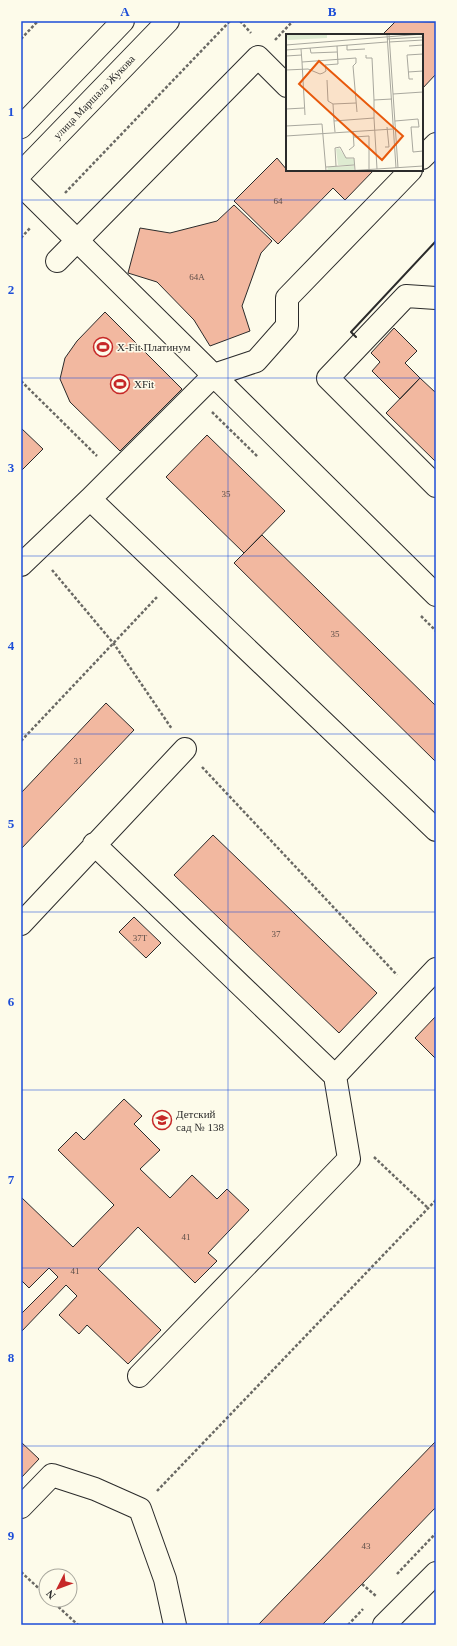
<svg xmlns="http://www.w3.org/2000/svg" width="457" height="1646" viewBox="0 0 457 1646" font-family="Georgia,serif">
<rect width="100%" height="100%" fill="#fdfbea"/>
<path fill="#f2b8a0" stroke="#2b2b2b" d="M 396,21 L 436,22 L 436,74 L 422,89 L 422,35 L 382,35 Z
M 277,158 L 287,170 L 374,170 L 345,200 L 333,188 L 278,244 L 234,201 Z
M 234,205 L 272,241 L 261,253 L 242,306 L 250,331 L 210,346 L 194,320 L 157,282 L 128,273 L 140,228 L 170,233 L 217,221 Z
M 105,312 L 182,389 L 120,451 L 70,402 L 60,379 L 65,358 L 77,341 Z
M 394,328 L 417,351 L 405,363 L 420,378 L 400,399 L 372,371 L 380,362 L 371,353 Z
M 420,378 L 436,393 L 436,462 L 386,413 Z
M 21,428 L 43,449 L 21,471 Z
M 207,435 L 285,511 L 244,553 L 166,477 Z
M 262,535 L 436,706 L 436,762 L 234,563 Z
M 106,703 L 134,730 L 21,849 L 21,793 Z
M 213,835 L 377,993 L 339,1033 L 174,875 Z
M 134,917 L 161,943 L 146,958 L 119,932 Z
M 436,1016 L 436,1059 L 415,1038 Z
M 124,1099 L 142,1116 L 134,1124 L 160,1150 L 140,1169 L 170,1198 L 192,1175 L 217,1199 L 227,1189 L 249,1210 L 208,1253 L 217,1261 L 195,1283 L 138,1227 L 98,1269 L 161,1330 L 128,1364 L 87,1325 L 79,1334 L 59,1315 L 77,1296 L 66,1285 L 21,1332 L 21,1312 L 22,1313 L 58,1277 L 49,1268 L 29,1288 L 21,1280 L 21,1197 L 73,1247 L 114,1205 L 58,1150 L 76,1132 L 84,1140 Z
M 436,1441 L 436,1507 L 362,1584 L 322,1625 L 258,1625 Z
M 21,1442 L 39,1459 L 21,1478 Z"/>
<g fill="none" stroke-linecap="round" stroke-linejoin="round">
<g stroke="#2b2b2b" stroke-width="24">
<path id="minor" d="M 21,127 L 123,21
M 422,158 L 436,144
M 21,173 L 168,21
M 21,185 L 436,595
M 57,261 L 258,57 L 287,86
M 436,298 L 406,296 L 328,378 L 436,486
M 90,499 L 214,375 L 256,361 L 287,326 L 287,298 L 411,170
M 21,565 L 90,499 L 436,830
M 94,844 L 335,1076 L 436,969
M 21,924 L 185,749
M 139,1376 L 349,1159 L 335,1076
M 21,1507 L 52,1475 L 95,1489 L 140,1509 L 165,1579 L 175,1625
M 384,1625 L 436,1573"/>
</g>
<path stroke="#6a6964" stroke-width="2.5" stroke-dasharray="3 2" stroke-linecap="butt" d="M 240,21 L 251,33
M 21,39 L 38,21
M 275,40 L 293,21
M 65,193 L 230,21
M 21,238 L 30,228
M 21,381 L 97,456
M 212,412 L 258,457
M 52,570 L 114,644 L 172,729
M 421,616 L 436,631
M 21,741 L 157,597
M 202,767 L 397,975
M 374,1157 L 428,1208
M 157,1491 L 436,1200
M 435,1508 L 436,1509
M 21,1572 L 46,1595
M 397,1574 L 436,1533
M 362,1584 L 376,1596
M 51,1600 L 78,1625
M 348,1625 L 363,1609"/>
<use href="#minor" stroke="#fdfbea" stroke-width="22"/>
<path stroke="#2b2b2b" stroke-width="2" d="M 356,337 L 351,332 L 436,241"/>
</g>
<path fill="none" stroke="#1d4ed8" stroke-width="1" stroke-opacity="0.55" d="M 228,21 L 228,1625M 21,200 L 436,200M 21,378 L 436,378M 21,556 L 436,556M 21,734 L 436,734M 21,912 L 436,912M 21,1090 L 436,1090M 21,1268 L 436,1268M 21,1446 L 436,1446"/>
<defs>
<g id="stadium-ring" transform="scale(1)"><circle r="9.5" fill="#fdfbea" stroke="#c62828" stroke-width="1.5"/><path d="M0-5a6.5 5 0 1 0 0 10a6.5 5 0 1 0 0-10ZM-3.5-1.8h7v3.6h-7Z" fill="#c62828"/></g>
<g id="school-ring" transform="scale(1)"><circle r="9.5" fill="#fdfbea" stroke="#c62828" stroke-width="1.5"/><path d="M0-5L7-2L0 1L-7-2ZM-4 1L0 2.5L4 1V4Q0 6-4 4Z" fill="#c62828"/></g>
</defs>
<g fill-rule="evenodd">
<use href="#stadium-ring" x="103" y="347"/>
<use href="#stadium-ring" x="120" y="384"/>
<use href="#school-ring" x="162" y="1120"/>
</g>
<g text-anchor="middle" stroke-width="3" stroke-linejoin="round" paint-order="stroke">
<g font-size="9" fill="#5d4e48">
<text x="278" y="204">64</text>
<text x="197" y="280">64А</text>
<text x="226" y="497">35</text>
<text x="335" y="637">35</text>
<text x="78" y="764">31</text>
<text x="276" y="937">37</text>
<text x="140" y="941">37Т</text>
<text x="186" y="1240">41</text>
<text x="75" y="1274">41</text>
<text x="366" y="1549">43</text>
</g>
<g font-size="11" fill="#2b2b2b" stroke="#fdfbea">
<text transform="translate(94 97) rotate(-46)" y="4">улица Маршала Жукова</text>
</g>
<g font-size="11" fill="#2b2b2b" stroke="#fdfbea" text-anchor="start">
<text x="117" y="351">X-Fit Платинум</text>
<text x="134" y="388">XFit</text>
<text x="176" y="1118">Детский<tspan x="176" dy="13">сад № 138</tspan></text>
</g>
</g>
<g transform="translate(286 34)">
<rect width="137" height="137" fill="#fdfbea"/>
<path d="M 0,0 L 41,0 L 41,4 L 2,6 ZM 53,114 L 60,124 L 68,125 L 68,131 L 52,131 L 50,115 ZM 68,132 L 68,136 L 41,137 L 42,133 Z" fill="#deebd1"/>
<path fill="none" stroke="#a9a89e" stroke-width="1" d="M 101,0 L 110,134M 103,0 L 112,134M 101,5 L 137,3M 103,8 L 137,6M 0,11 L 137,0M 61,11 L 61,16 L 79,15M 123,12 L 137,11M 24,14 L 25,19 L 51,18M 15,15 L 16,28 L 70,24 L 70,29 L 67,32 L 71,78M 0,16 L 101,8M 80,21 L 80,24 L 86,24 L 88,66 L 106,65M 0,22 L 16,21M 16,28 L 19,81M 0,36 L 22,35 L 34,40 L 37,39 L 40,37 L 39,31 L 52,30 L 51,12M 122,38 L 137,37M 127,45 L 123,45 L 121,21 L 137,20M 41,46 L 42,67 L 47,70M 107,60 L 137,58M 0,75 L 18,74M 88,84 L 91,135M 48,87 L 47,70 L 70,69M 109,87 L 132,85 L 133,93 L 125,93 L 127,118 L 137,117M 0,92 L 36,90 L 40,137M 49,98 L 48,87 L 88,84 L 88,66M 0,102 L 107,95M 68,103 L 83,102 L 83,136M 99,113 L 103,113 L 101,93M 63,116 L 68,112 L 67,97M 50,132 L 49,114 L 54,113 L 60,124 L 68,124 L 69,136M 40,133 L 68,131M 60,137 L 137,132"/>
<path fill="#e8590c" fill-opacity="0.15" stroke="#e8590c" stroke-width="2" d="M 33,27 L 117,102 L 96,126 L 13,50 Z"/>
<rect width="137" height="137" fill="none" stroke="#2b2b2b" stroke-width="2"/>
</g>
<rect width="457" height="1646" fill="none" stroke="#fdfbea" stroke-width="44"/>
<g transform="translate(58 1588) rotate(228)"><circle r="19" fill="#fdfbea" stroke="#a9a89e"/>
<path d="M0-3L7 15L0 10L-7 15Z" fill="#c62828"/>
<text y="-6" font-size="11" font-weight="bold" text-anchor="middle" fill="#2b2b2b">N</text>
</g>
<rect x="22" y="22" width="413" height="1602" fill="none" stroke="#1d4ed8" stroke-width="1.5"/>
<g font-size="13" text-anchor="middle" font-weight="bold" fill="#1d4ed8">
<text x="125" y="16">A</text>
<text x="332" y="16">B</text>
<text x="11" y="116">1</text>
<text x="11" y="294">2</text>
<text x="11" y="472">3</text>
<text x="11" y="650">4</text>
<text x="11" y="828">5</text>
<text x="11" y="1006">6</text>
<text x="11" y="1184">7</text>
<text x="11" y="1362">8</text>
<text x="11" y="1540">9</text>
</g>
</svg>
